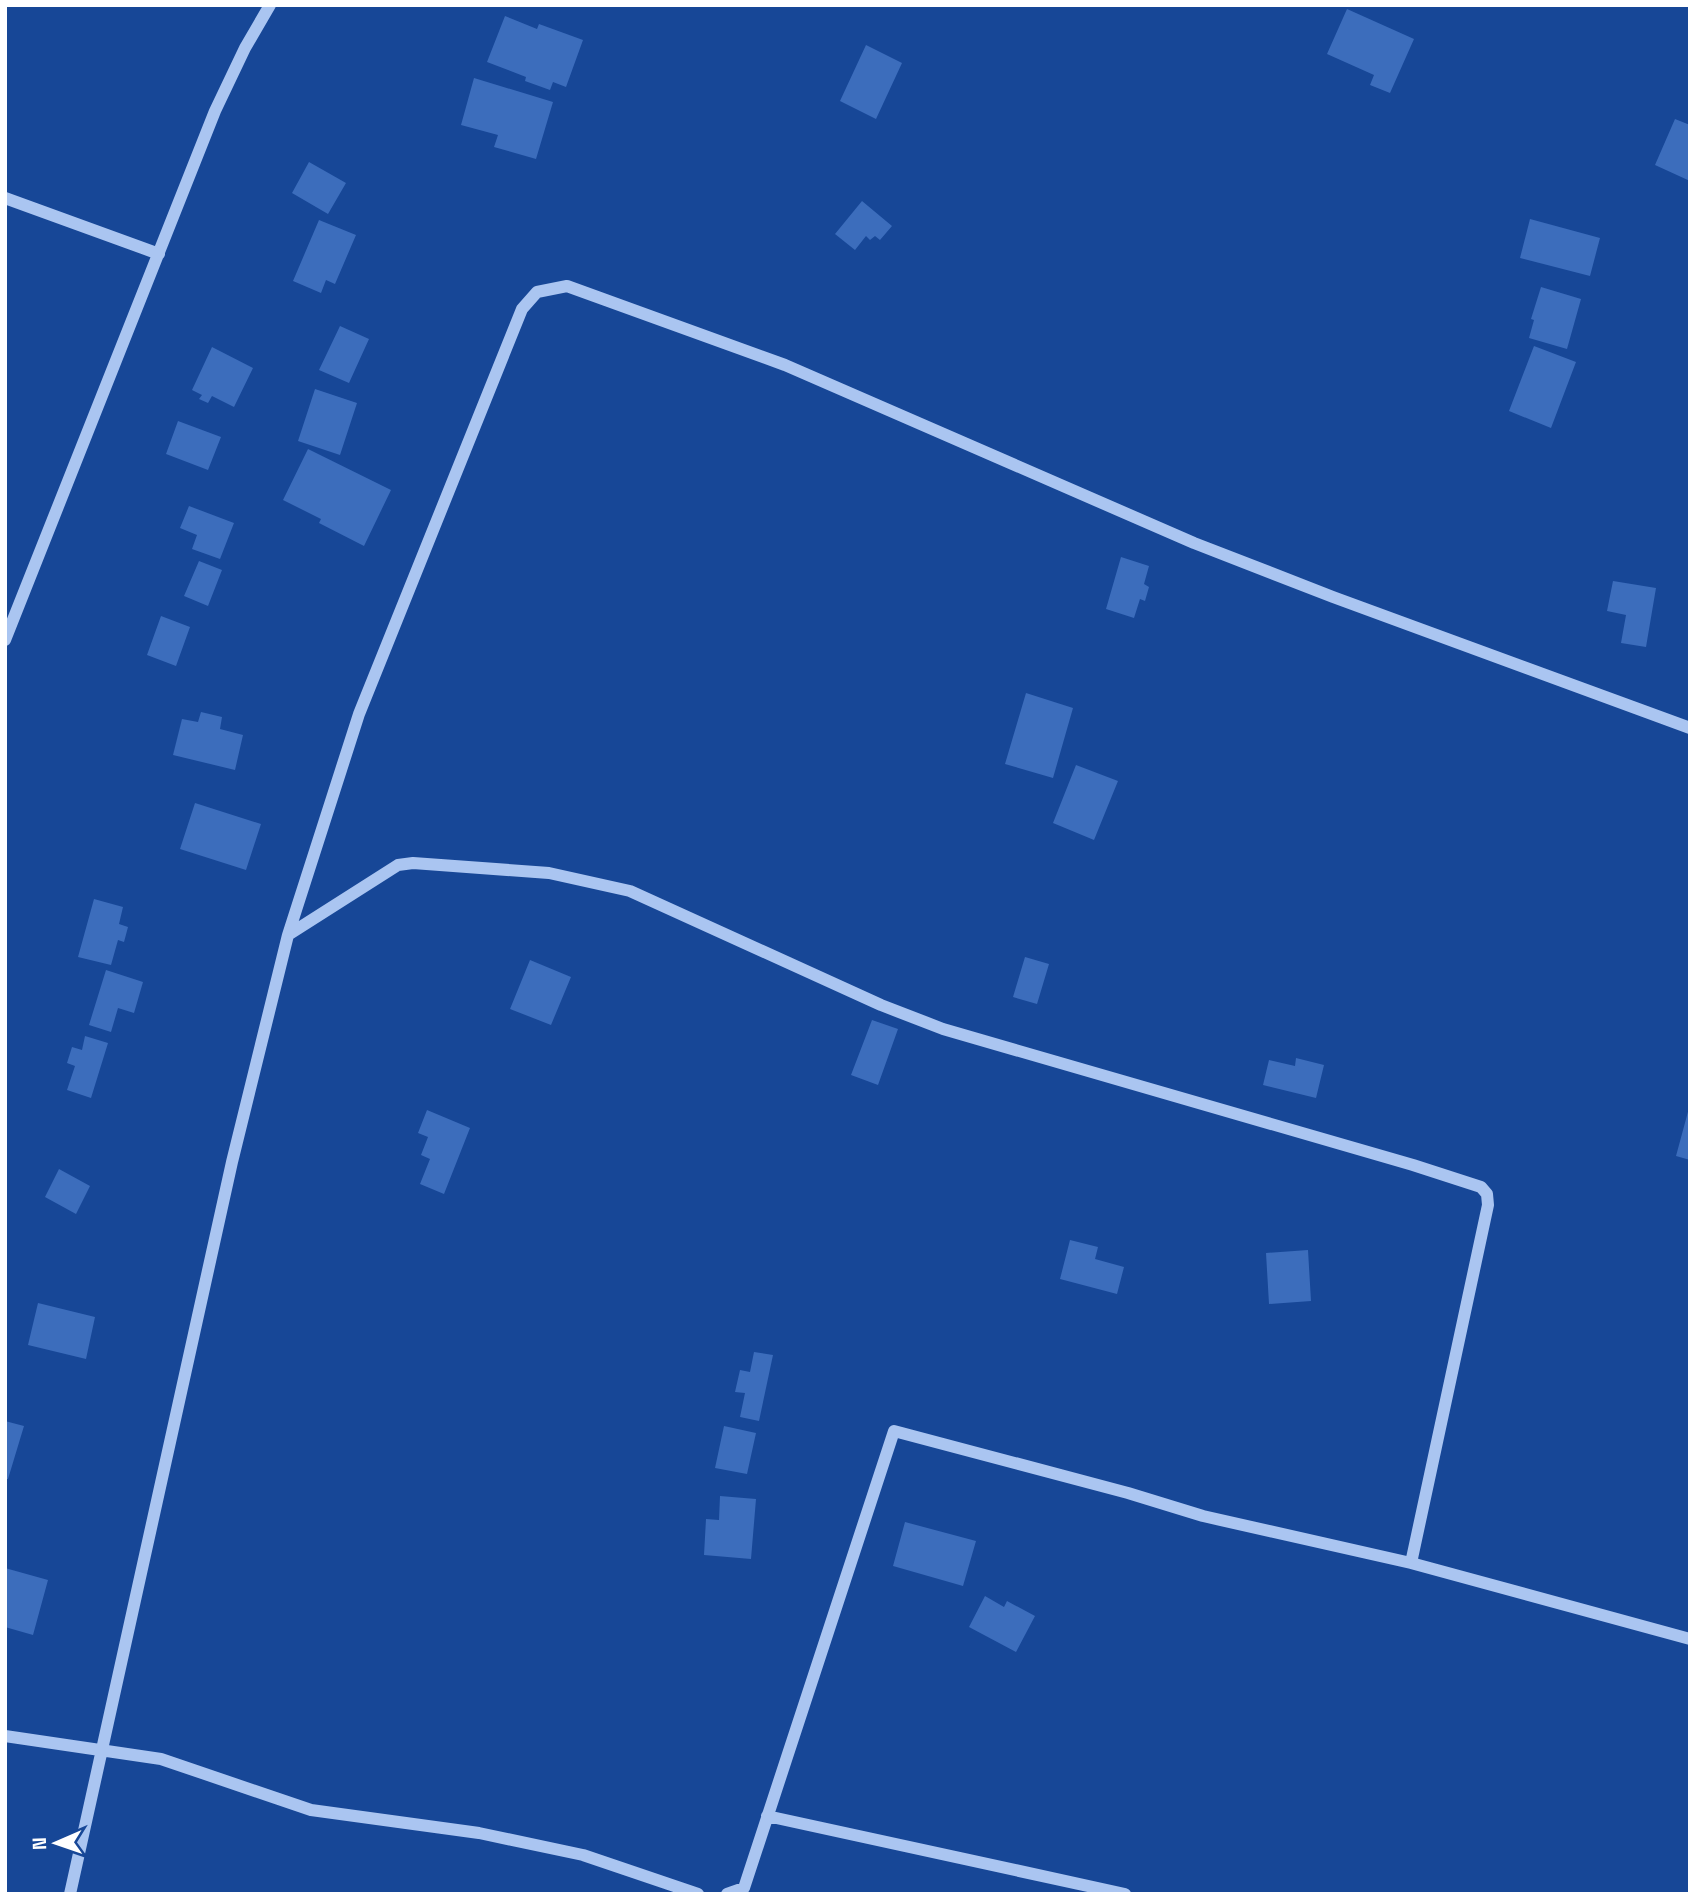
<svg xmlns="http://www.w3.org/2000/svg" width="1695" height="1899" viewBox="0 0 1695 1899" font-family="'Space Grotesk',sans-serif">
<rect width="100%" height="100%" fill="#174797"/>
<path fill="#3c6dbc" d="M 1347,9 L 1414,39 L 1390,93 L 1370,85 L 1374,75 L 1327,54 Z
M 505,16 L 537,29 L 539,24 L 583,40 L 566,87 L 553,82 L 550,90 L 525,81 L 526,77 L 487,62 Z
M 866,45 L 902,63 L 876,119 L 840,101 Z
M 474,78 L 553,102 L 536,159 L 494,147 L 498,135 L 461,125 Z
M 1675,119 L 1690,125 L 1690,181 L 1655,165 Z
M 309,162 L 346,183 L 328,214 L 292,193 Z
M 862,201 L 892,226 L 880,240 L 875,236 L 870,240 L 866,236 L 855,250 L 835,234 Z
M 1530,219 L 1600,238 L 1590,276 L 1520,258 Z
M 319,220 L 356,235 L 335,284 L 326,280 L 321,293 L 293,281 Z
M 1541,287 L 1581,299 L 1567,349 L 1529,338 L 1534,320 L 1531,319 Z
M 340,326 L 369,339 L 349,383 L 319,370 Z
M 1534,346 L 1576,362 L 1551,428 L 1509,411 Z
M 212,347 L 253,368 L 234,407 L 212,396 L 208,403 L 199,399 L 202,395 L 192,390 Z
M 315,389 L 357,403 L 340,455 L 298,441 Z
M 178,421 L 221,437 L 208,470 L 166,454 Z
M 308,449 L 391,490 L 364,546 L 319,523 L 321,519 L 283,500 Z
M 189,506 L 234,523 L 220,559 L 192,549 L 197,535 L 180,528 Z
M 1121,557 L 1149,566 L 1144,584 L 1149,587 L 1145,601 L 1140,599 L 1134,618 L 1106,609 Z
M 199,561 L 222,570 L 208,606 L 184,596 Z
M 1613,581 L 1656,588 L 1646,647 L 1621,643 L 1626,615 L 1607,611 Z
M 161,616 L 190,627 L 176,666 L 147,655 Z
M 1026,693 L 1073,708 L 1053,778 L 1005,764 Z
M 201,712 L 222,717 L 220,729 L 243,735 L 235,770 L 173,755 L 182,719 L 198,722 Z
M 1076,765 L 1118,781 L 1094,840 L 1053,823 Z
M 195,803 L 261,824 L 246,870 L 180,849 Z
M 94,899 L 123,907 L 119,924 L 128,927 L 124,942 L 118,940 L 111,965 L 78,957 Z
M 1025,957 L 1049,964 L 1037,1004 L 1013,997 Z
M 530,960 L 571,977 L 551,1025 L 510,1009 Z
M 106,970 L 143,982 L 134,1013 L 118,1008 L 111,1032 L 89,1025 Z
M 872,1020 L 898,1029 L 878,1085 L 851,1075 Z
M 85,1036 L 108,1043 L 91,1098 L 67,1090 L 75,1066 L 67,1063 L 72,1047 L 82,1050 Z
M 1296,1058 L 1324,1065 L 1316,1098 L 1263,1085 L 1269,1060 L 1295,1066 Z
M 1689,1108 L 1690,1108 L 1690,1160 L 1676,1156 Z
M 427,1110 L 470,1128 L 444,1194 L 420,1184 L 430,1159 L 421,1155 L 428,1137 L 418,1133 Z
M 59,1169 L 90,1186 L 76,1214 L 45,1197 Z
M 1070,1240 L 1098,1247 L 1095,1259 L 1124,1267 L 1117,1294 L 1060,1279 Z
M 1308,1250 L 1311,1301 L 1269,1304 L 1266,1253 Z
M 38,1303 L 95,1317 L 86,1359 L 28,1345 Z
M 754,1352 L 773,1355 L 759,1421 L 740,1417 L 745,1393 L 735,1392 L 740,1370 L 750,1372 Z
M 5,1421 L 24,1426 L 8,1479 L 5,1479 Z
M 724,1426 L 756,1433 L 747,1474 L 715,1468 Z
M 720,1496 L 756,1499 L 751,1559 L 704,1555 L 706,1519 L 719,1520 Z
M 905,1522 L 976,1541 L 963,1586 L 893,1566 Z
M 5,1568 L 48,1580 L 33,1635 L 5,1627 Z
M 985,1596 L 1004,1607 L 1007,1601 L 1035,1616 L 1016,1652 L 969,1627 Z"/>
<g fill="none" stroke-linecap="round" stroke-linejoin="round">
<path stroke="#aac5f1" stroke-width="12" d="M 5,198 L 159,254
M 5,640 L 215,111 L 245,48 L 270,5
M 288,935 L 398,865 L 413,863 L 549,873 L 630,891 L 881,1005 L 943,1029 L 1413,1165 L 1481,1187 L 1487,1194 L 1488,1205 L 1411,1563
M 5,1736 L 161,1759 L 311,1810 L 479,1833 L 583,1855 L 698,1894
M 767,1816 L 1125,1894
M 70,1894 L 232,1162 L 288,935 L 359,714 L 522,309 L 537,292 L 567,286 L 785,365 L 1194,543 L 1333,597 L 1690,728
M 727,1894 L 744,1888 L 894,1431 L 1128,1493 L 1203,1516 L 1411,1563 L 1690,1639"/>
</g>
<rect width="1695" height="1899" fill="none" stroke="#ffffff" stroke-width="14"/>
<g transform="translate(56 1843) rotate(268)" stroke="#174797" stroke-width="5" paint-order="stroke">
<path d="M0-5L12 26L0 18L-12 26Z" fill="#ffffff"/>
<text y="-10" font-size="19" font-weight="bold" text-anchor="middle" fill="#ffffff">N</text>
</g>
</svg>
